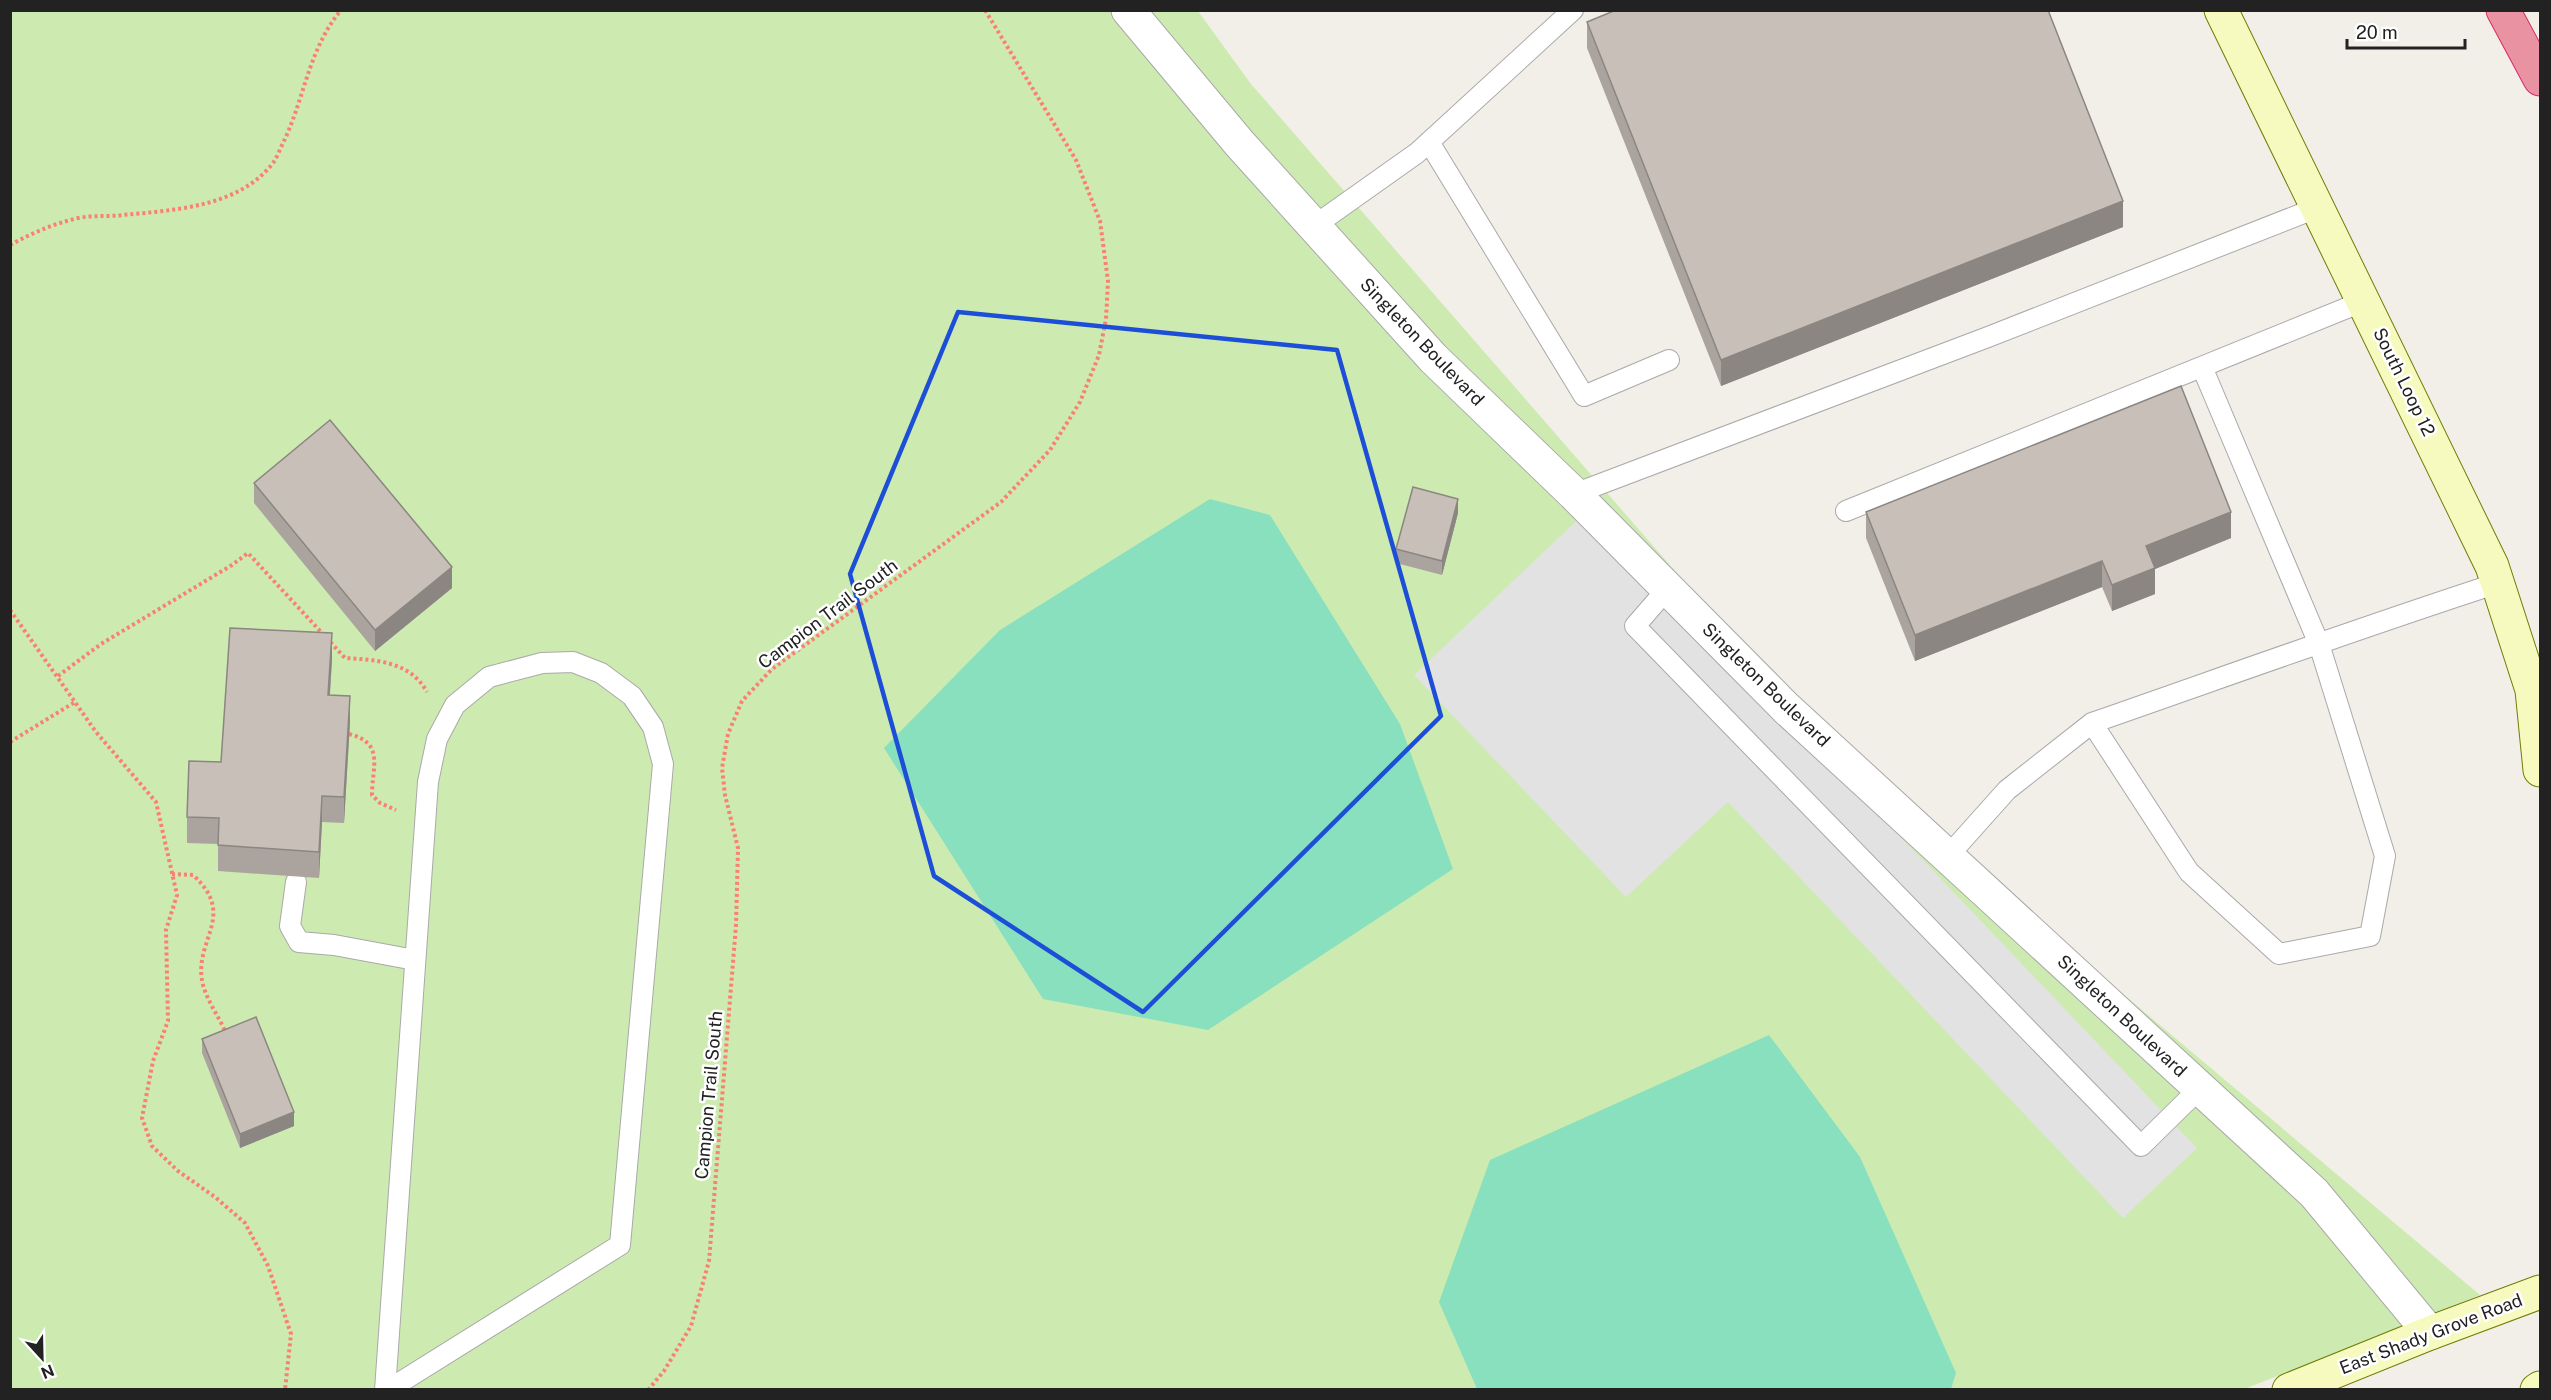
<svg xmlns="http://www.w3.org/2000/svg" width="2551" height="1400" viewBox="0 0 2551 1400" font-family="'Public Sans',sans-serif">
<rect width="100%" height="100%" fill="#f2efe9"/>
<path fill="#cdebb0" d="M 10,11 L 1198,11 L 1251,84 L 1823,741 L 2480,1295 L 2242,1390 L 11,1389 Z"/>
<path fill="#88e0be" d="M 1210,499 L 1270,515 L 1400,724 L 1453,869 L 1208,1030 L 1043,999 L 884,748 L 1000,630 Z
M 1769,1035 L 1860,1157 L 1956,1373 L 1951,1389 L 1477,1389 L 1439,1302 L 1490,1160 Z"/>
<path fill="#e2e2e2" d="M 1589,509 L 2197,1148 L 2123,1218 L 1728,802 L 1626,897 L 1414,675 Z"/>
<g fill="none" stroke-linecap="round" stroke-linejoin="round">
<g stroke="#a9a9a9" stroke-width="22">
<path id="lane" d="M 1429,142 L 1584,396 L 1669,360
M 1314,226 L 1417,153 L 1573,10
M 2202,367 L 2319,644 L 2385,856 L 2370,936 L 2279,954 L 2189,872 L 2092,723 C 2227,676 2362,627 2498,583
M 1574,494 L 1988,337 L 2319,207
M 1846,511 L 2364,301
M 1668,588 L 1635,626 L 2141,1146 L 2200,1088
M 1948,856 L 2007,790 L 2092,723
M 296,882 L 290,926 L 299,942 L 334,945 L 415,960
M 385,1390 L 428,782 L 437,739 L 455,705 L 489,677 L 542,663 L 573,662 L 601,673 L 632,696 L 653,727 L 663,764 L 620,1245 L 388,1390"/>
</g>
<g stroke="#a9a9a9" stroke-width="35">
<path id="street" d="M 1128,10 L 1240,144 L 1433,358 L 1574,494 L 1786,708 L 2314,1193 L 2430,1333"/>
</g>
<g stroke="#707d05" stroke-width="35">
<path id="secondary" d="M 2221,10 L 2492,566 L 2532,690 L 2540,770
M 2289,1390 L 2430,1333 L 2540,1292
M 2537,1390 L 2540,1388"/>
</g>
<g stroke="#dc2a67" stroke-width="35">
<path id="highway" d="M 2503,10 L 2540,79"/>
</g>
<path stroke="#fa8072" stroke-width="4" stroke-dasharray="3 3" stroke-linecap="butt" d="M 10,245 C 32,233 53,224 78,218 C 93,215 108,217 123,215 C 175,210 239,207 273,163 C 278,156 281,146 285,139 C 305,95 309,49 341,10
M 10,610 L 96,732 L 156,802 L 177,895 L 166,930 L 168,1021 L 153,1061 L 142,1118 L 152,1146 L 178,1171 L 215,1197 L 245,1223 L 268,1266 L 291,1334 L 285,1390
M 58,676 L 101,644 L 232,565 L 248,553 L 345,658 C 376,660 410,661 427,692
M 349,734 C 385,743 372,767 372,795 L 380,803 L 396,810
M 10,742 L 75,702
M 172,874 L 193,875 C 237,915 195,939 202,980 C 205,998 218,1015 225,1031
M 648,1390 L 664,1371 L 691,1326 L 709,1261 L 736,925 L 738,848 L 725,795 L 722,768 L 728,734 L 742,701 L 772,669 L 1001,502 L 1050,450 L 1080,402 L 1099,355 L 1106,319 L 1108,281 L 1100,221 L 1076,160 L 985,10"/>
<use href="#lane" stroke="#fff" stroke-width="20"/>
<use href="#street" stroke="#fff" stroke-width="33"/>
<use href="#secondary" stroke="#f7fabf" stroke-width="33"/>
<use href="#highway" stroke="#e892a2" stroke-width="33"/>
</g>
<path fill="#aba49e" d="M 1587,22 L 2123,227 L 1721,386 L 1587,48 Z
M 254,483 L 452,588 L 375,651 L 254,503 Z
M 1866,512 L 2231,538 L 2155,569 L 2155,594 L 2112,611 L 2102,587 L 1915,661 L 1866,538 Z
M 1458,513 L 1442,575 L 1396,563 L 1396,549 Z
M 332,659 L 330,695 L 350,722 L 344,823 L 322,822 L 319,878 L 218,871 L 218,844 L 187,843 L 187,817 L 221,762 Z
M 202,1039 L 294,1126 L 240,1148 L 202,1053 Z"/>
<path fill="#8b8681" d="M 2123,201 L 2123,227 L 1721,386 L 1721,360 Z
M 1458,499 L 1458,513 L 1442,575 L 1442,561 Z
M 2231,512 L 2231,538 L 2155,569 L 2155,594 L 2112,611 L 2112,585 L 2146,546 Z
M 2102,561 L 2102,587 L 1915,661 L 1915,635 Z
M 452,567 L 452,588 L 375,651 L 375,630 Z
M 332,633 L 332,659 L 328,721 L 328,695 Z
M 350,696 L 350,722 L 344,823 L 344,797 Z
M 322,796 L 322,822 L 319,878 L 319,852 Z
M 294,1112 L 294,1126 L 240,1148 L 240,1134 Z"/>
<path fill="#c7bfb8" stroke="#8b8681" stroke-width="1.5" d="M 1616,10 L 2048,10 L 2123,201 L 1721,360 L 1587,22 Z
M 2181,386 L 2231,512 L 2146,546 L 2155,568 L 2112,585 L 2102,561 L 1915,635 L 1866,512 Z
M 330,420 L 452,567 L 375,630 L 254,483 Z
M 1413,487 L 1458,499 L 1442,561 L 1396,549 Z
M 230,628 L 332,633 L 328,695 L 350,696 L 344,797 L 322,796 L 319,852 L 218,845 L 219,818 L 187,817 L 189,761 L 221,762 Z
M 256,1017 L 294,1112 L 240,1134 L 202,1039 Z"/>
<path fill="none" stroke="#1d4ed8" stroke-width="4.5" stroke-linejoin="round" d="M 958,312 L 1337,350 L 1441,716 L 1143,1012 L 934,876 L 850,574 Z"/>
<g text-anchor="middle" stroke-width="5" stroke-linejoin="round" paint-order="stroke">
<g font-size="18" fill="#222" stroke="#fff">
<text transform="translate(1422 342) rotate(46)" y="6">Singleton Boulevard</text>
<text transform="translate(2404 382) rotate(64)" y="6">South Loop 12</text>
<text transform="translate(828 614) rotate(-37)" y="6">Campion Trail South</text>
<text transform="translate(1766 685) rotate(44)" y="6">Singleton Boulevard</text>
<text transform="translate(2122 1016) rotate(43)" y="6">Singleton Boulevard</text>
<text transform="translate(709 1095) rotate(-85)" y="6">Campion Trail South</text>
<text transform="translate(2431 1334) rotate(-21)" y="6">East Shady Grove Road</text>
</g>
</g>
<rect width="2551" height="1400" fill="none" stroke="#222222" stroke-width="24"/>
<g transform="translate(42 1358) rotate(158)" stroke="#ffffff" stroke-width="4.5" paint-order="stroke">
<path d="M0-4.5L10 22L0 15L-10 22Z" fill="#222222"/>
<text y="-9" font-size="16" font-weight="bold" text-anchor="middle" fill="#222222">N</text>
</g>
<path d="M2347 39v9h118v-9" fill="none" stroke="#222222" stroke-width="3"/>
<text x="2356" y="39" font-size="18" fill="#222222" stroke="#ffffff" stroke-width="4.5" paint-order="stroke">20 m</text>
</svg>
